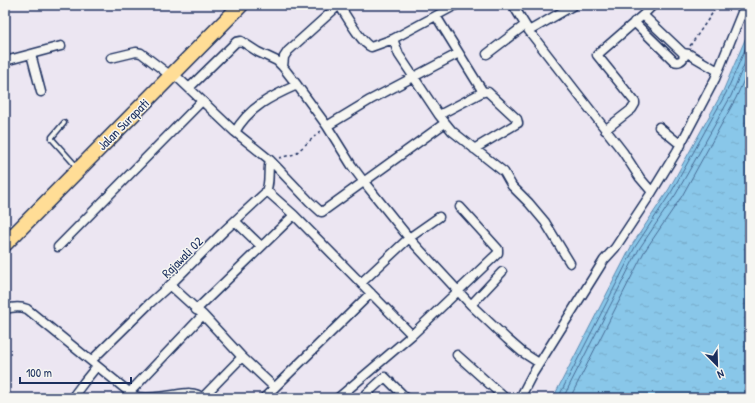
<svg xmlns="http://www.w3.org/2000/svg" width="755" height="403" viewBox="0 0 755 403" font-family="'Patrick Hand',sans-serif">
<defs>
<pattern id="water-ripples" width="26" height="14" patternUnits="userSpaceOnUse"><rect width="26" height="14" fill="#89c7e9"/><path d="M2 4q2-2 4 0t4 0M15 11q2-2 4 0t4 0" fill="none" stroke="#76abca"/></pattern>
</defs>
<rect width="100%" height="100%" fill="#ece6f2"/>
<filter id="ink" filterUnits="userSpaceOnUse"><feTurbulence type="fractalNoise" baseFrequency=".025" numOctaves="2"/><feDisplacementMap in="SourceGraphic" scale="8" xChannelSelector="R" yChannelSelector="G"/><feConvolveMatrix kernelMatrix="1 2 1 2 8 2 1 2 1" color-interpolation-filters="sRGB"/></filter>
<g filter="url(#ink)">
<path fill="url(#water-ripples)" stroke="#5d8ab1" d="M 750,28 L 750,398 L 553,398 L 632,245 L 669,189 L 723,91 Z"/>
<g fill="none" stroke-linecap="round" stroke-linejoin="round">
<path stroke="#476c96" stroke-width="1" d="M 558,398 L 635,247 L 672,191 L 726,93 L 750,38
M 563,398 L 639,249 L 676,194 L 731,96 L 750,51
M 570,398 L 644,252 L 682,196 L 736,98 L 750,66"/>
<g stroke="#1b2f5e" stroke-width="7">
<path id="lane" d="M 64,123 L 52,137 L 52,139 L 77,167"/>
</g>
<g stroke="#1b2f5e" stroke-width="11">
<path id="street" d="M 339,5 C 346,15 361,43 371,47 L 393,39 L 456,5
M 513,5 L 529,31 L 623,152 L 640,178 L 652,192 L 615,248 L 604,260 L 532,375 L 520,398
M 436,16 L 483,92
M 634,22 L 674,61 C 678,63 682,61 684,57 L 683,53 L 643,15
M 529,31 L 574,5
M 393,39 L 399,55 L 439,115 L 452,131 L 504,172 L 512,186 L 529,203 L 545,222 L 570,263
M 683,53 L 689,54 L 718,71
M 31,54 L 41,92
M 487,54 L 525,25
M 111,58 L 136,52 L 141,53 L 171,76
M 5,61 L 61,46
M 283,67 L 284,57 L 288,51 L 339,5
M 174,74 L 235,132 L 270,160 L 310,202 L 321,212 L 322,212 L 445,123
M 189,88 L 236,42 L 241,41 L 258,52 L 277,61 L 283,67 L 297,85 L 327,126 L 352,166 L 364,182 L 409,238 L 471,305 L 507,339 L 522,352 L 539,363
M 439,115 L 479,94 C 482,92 484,91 488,92 L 517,119 L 518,123 L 516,124 L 474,149
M 327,126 L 370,100 L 459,53
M 659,127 L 681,145
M 605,130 L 632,109 L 635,104 L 635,102 L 597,55 L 643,15 L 653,5
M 235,132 C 249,107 272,96 297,85
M 267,191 L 294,215 L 412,335
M 652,192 L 677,151 L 715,79 L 745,5
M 235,221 L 261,246
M 58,247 L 202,101
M 361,283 L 409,238 L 439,217
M 170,285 L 203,315 L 242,357 L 274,387
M 471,305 L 502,272
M 5,309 C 13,307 20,306 27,309 L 134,396 C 144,399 156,397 166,396 C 178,395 193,389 203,398
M 196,310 L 294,215
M 457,355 L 505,398
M 91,361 L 149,304 L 170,285 L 224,231 L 265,193 C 271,184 267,170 270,160
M 129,393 L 203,315
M 203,397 L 242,357
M 72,398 L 84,382 L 97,366
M 264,398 L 371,293
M 338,398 L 412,335 L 498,253 L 498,249 L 460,207
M 362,398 L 385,377 L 406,398"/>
</g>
<g stroke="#1b2f5e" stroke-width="17">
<path id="highway" d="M 5,244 L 241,5"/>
</g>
<path stroke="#1b2f5e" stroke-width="1.5" stroke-dasharray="3 3" stroke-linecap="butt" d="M 690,46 L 718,5
M 279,158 L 295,154 L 322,130"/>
<use href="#lane" stroke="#f6f6f2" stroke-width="4"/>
<use href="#street" stroke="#f6f6f2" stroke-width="8"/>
<use href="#highway" stroke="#ffdd96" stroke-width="14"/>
</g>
</g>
<g text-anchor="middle" stroke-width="3" stroke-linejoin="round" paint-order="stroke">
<g font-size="13" fill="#1b2f5e" stroke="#f6f6f2">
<text transform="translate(123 124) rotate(-45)" y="5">Jalan Surapati</text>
<text transform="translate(182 257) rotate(-45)" y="5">Rajawali 02</text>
</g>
</g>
<rect width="755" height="403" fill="none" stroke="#f6f6f2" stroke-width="20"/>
<rect x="10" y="10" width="735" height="383" fill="none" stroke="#1b2f5e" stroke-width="1.5" filter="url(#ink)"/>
<g transform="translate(717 365) rotate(157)" stroke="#f6f6f2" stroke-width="3" paint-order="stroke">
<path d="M0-3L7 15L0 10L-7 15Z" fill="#1b2f5e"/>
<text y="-6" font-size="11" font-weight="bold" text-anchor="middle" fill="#1b2f5e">N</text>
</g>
<path d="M20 377v6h111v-6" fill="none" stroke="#1b2f5e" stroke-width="2"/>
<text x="26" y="377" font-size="12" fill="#1b2f5e" stroke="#f6f6f2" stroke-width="3" paint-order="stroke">100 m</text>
</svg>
